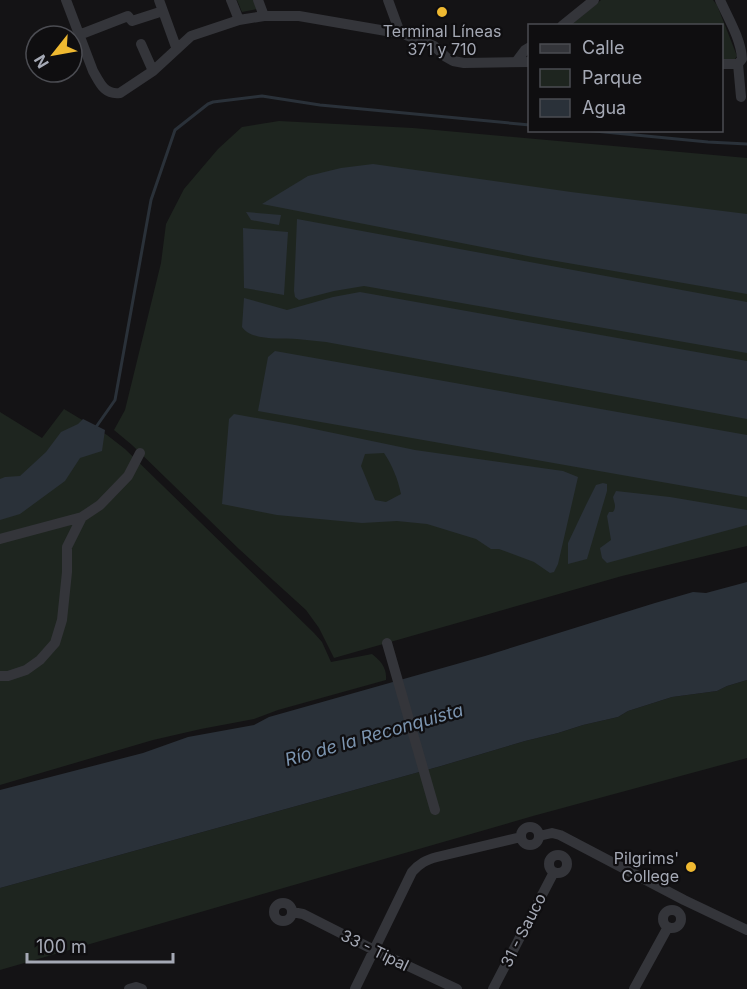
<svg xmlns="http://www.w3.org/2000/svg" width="747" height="989" viewBox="0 0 747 989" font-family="Inter,sans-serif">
<rect width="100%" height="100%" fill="#141315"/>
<path fill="#1e251f" d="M 237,0 L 254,0 L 257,9 L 242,12 Z
M 601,0 L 713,0 L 717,5 L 737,56 L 735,59 L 722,59 L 722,26 L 570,26 Z
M 279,121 L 413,128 L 747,158 L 747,546 L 622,576 L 334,658 L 319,628 L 306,610 L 239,549 L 132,445 L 114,430 L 125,410 L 161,263 L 166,224 L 184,189 L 218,149 L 242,127 Z
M 64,409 L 107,435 L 125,449 L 314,633 L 322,642 L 331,662 L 372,654 C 381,661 387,668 386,680 L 278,710 L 254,719 L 201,729 L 153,740 L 0,785 L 0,412 L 42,438 Z
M 747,680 L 747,758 L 533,816 L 0,970 L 0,888 L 441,766 L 525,741 L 558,733 L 583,725 L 618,717 L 628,711 L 672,697 L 717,691 L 727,686 Z"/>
<path fill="#2a3139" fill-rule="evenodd" d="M 373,164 L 571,192 L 747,214 L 747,294 L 533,257 L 262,204 L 308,176 L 341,168 Z
M 246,212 L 281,215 L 279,225 L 251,220 Z
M 297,219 L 747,302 L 747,353 L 364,286 L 334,291 L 299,300 L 295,297 L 294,291 Z
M 243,228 L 288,232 L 284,295 L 244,288 Z
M 360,292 L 747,361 L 747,419 L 326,342 C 316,341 307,340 297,339 C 282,338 251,341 242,327 L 244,298 L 287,310 L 333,297 Z
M 275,351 L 747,435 L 747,497 L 258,411 L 268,357 Z
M 234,414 L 295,425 L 415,450 L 563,471 L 578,477 L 558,564 L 554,572 L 550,573 L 534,562 L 499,549 L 491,549 L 476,539 L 427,524 L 397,521 L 362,523 L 277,515 L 222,504 L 229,419 ZM 384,453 C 392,465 398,479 401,494 L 386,502 L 375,500 L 361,466 L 365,454 Z
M 83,419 L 105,430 L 102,451 L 80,458 L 65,481 L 20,514 L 0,520 L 0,479 L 5,477 L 20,476 L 46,452 L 61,432 L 78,424 Z
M 603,483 L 607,484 L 607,491 L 587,559 L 568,564 L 568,543 L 586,505 L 596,485 Z
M 616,491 L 670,497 L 747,510 L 747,525 L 607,563 L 602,558 L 600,548 L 611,540 L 607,516 L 609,512 L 613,512 C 617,506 614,503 613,497 Z
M 747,582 L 747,680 L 727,686 L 717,691 L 672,697 L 628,711 L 618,717 L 583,725 L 558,733 L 525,741 L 441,766 L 0,888 L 0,790 L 143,753 L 188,737 L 254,725 L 269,717 L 485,656 L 655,603 L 693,592 L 706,593 Z"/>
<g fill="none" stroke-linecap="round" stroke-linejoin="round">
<path stroke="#2a3139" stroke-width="3" d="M 584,130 L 708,142 L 747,144
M 96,427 L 115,400 L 151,200 L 175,130 L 208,104 L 213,102 L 262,96 L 320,105 L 530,125"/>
<path stroke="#34353a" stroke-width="10" d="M 66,0 L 93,71 C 100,83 104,95 120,93 L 153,71 L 191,36 L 239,20 L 264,16 L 299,16 L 392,32 L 399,30
M 159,0 L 176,47
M 231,0 L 239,20
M 258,0 L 264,16
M 388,0 L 399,30 L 406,35 L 434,46 L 446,57 L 453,61 L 464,63 L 530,62
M 720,0 C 728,18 741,39 742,59 L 738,64
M 562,26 L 594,0
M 79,35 L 128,16 L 132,21 L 163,11
M 141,44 L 153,71
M 516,62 L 525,50 L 530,47
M 722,64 L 738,64
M 738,64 L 741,97
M 0,539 L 82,517 L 100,505 L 128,476 L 140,453
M 387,643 L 435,810
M 0,676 L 8,676 L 26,670 L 40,660 L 55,643 L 62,620 L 67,572 L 67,547 L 82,517
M521 836a9 9 0 1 1 18 0a9 9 0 1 1-18 0Z
M 539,836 L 552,833 L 560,835 L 684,900 L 747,930
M549 864a9 9 0 1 1 18 0a9 9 0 1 1-18 0Z
M274 912a9 9 0 1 1 18 0a9 9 0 1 1-18 0Z
M663 919a9 9 0 1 1 18 0a9 9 0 1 1-18 0Z
M 292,912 L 303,914 L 374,950 L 457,989
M 129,989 L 136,987 L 142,989
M 355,989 L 412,872 C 420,863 426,860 437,857 L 521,837
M 493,989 L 554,872
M 634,989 L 668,927"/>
</g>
<g fill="#efb931" stroke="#0f0e10" stroke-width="2">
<circle cx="442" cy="12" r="6"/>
<circle cx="691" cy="867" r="6"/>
</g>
<g text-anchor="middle" stroke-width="4.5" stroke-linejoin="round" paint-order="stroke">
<g font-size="16" fill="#a5a9b5" stroke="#0f0e10">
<text x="442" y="37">Terminal Líneas<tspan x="442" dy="18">371 y 710</tspan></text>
<text x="679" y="864" text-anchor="end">Pilgrims'<tspan x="679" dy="18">College</tspan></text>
</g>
<g font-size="16" fill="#a5a9b5" stroke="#0f0e10">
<text transform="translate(523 930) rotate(-63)" y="6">31 - Sauco</text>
<text transform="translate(375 950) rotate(26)" y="6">33 - Tipal</text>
</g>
<g font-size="18" font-style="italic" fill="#7c95b0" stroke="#0f0e10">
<text transform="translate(374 735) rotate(-16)" y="6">Río de la Reconquista</text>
</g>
</g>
<rect x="528" y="24" width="195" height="108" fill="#0f0e10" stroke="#4b4c52" stroke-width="1.5"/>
<rect x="540" y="44" width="30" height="9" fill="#34353a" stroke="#4b4c52" stroke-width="1.5"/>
<text x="582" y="54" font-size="18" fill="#a5a9b5">Calle</text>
<rect x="540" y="69" width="30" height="18" fill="#1e251f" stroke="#4b4c52" stroke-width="1.5"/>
<text x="582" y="84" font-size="18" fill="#a5a9b5">Parque</text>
<rect x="540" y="99" width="30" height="18" fill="#2a3139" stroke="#4b4c52" stroke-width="1.5"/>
<text x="582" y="114" font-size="18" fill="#a5a9b5">Agua</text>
<g transform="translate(54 54) rotate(239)"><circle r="28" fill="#0f0e10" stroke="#4b4c52" stroke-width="1.5"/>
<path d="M0-4.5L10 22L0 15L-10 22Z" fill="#efb931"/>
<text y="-9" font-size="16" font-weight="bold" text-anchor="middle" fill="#a5a9b5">N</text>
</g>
<path d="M27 953v9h146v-9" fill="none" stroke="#a5a9b5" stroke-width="3"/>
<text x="36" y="953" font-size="18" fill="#a5a9b5" stroke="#0f0e10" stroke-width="4.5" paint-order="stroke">100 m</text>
</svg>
